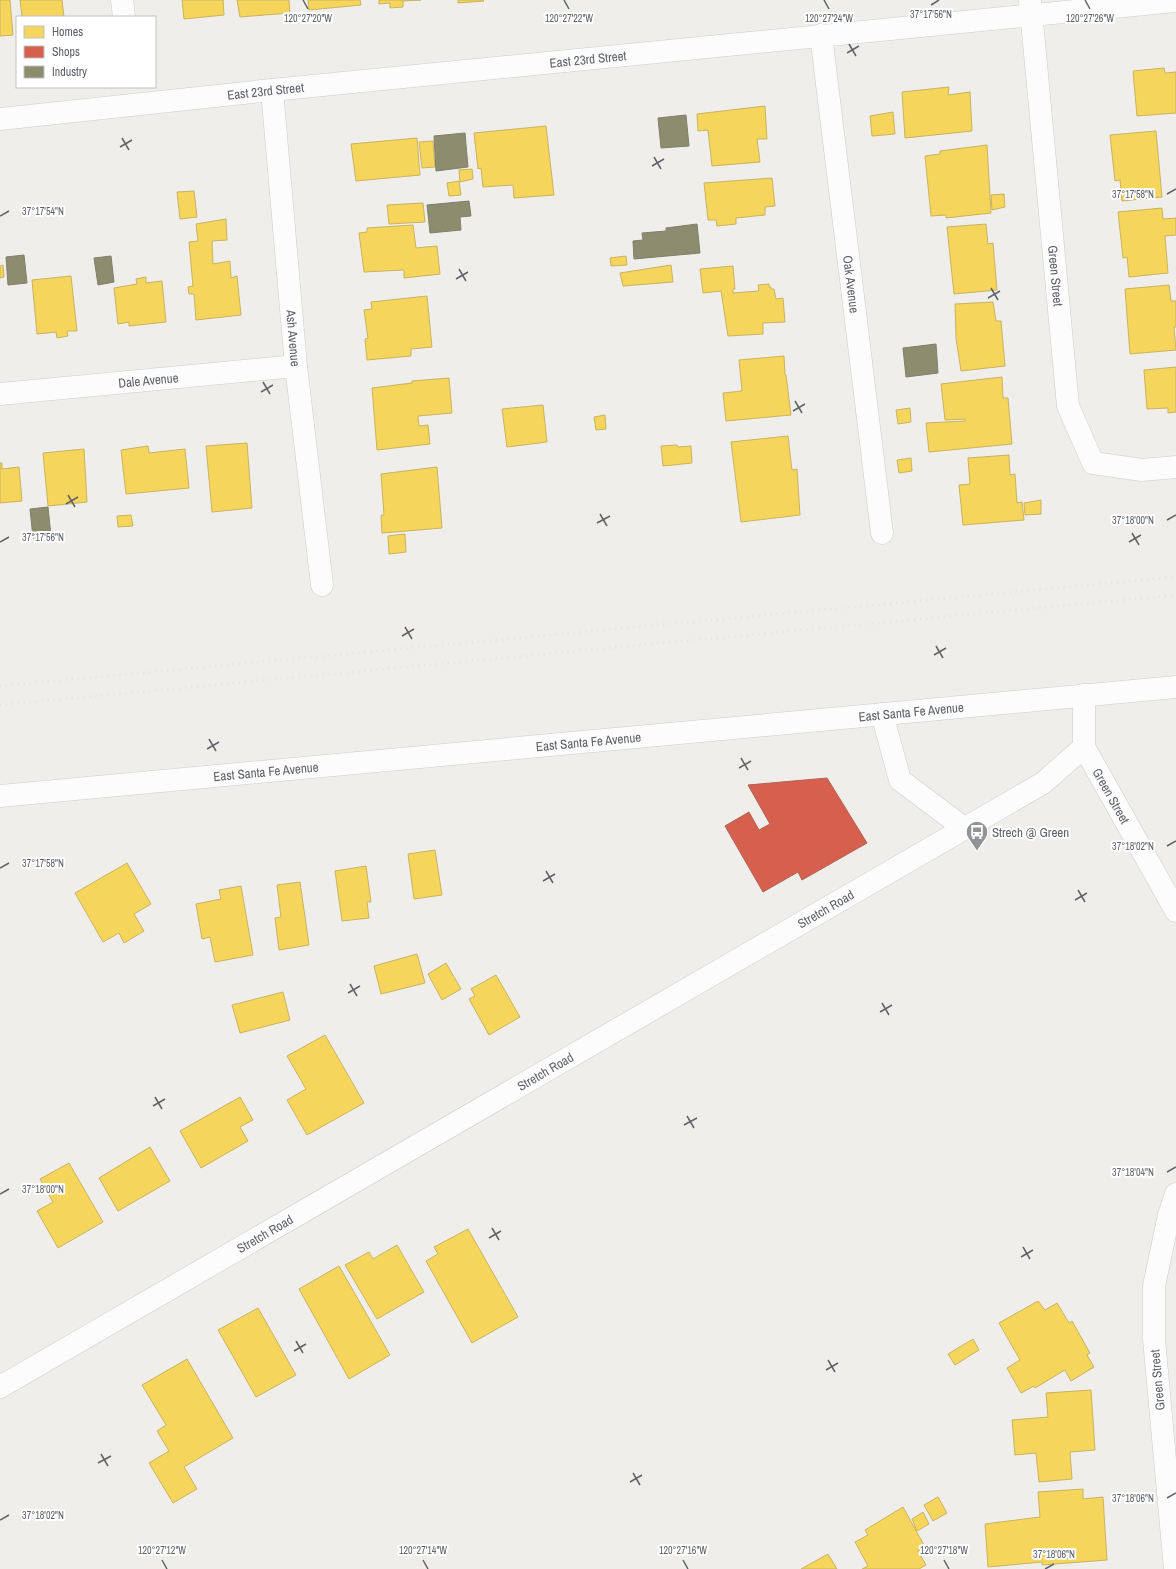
<svg xmlns="http://www.w3.org/2000/svg" width="1176" height="1569" viewBox="0 0 1176 1569" font-family="'Archivo Narrow',sans-serif">
<rect width="100%" height="100%" fill="#efeeea"/>
<path fill="#f6d55c" stroke="#c9b360" d="M 0,0 L 10,0 L 13,35 L 0,36 Z
M 20,0 L 62,0 L 64,17 L 22,17 Z
M 182,0 L 223,0 L 224,15 L 184,19 Z
M 237,0 L 289,0 L 290,13 L 240,17 Z
M 308,0 L 360,0 L 361,5 L 309,10 Z
M 379,0 L 421,0 L 403,1 L 403,7 L 390,8 L 390,3 L 379,4 Z
M 458,0 L 483,0 L 484,1 L 458,3 Z
M 1164,68 L 1165,73 L 1176,72 L 1176,113 L 1137,116 L 1133,71 Z
M 949,87 L 948,95 L 970,92 L 972,131 L 905,138 L 902,92 Z
M 765,106 L 767,139 L 757,139 L 760,162 L 712,166 L 708,130 L 698,131 L 697,114 Z
M 893,112 L 895,134 L 872,136 L 870,116 Z
M 546,126 L 554,195 L 514,198 L 513,185 L 483,187 L 481,168 L 478,169 L 474,133 Z
M 1156,131 L 1162,197 L 1122,201 L 1120,180 L 1115,181 L 1110,135 Z
M 417,138 L 420,175 L 356,181 L 351,144 Z
M 433,141 L 435,167 L 422,168 L 419,142 Z
M 987,145 L 991,213 L 946,218 L 946,215 L 931,216 L 925,156 L 940,154 L 940,151 Z
M 472,169 L 473,179 L 460,182 L 459,170 Z
M 772,178 L 775,206 L 765,207 L 765,215 L 736,218 L 736,224 L 717,226 L 716,220 L 708,220 L 704,183 Z
M 459,181 L 461,195 L 449,196 L 447,183 Z
M 194,191 L 197,217 L 180,219 L 177,192 Z
M 1004,194 L 1005,207 L 992,210 L 991,195 Z
M 423,203 L 425,222 L 389,224 L 387,205 Z
M 1162,208 L 1163,219 L 1176,218 L 1176,235 L 1165,236 L 1168,273 L 1129,277 L 1127,257 L 1123,258 L 1118,212 Z
M 226,219 L 227,240 L 212,241 L 213,264 L 230,261 L 231,278 L 237,276 L 241,315 L 196,320 L 194,294 L 189,294 L 188,287 L 193,286 L 189,242 L 198,241 L 196,224 Z
M 986,224 L 988,244 L 993,243 L 997,290 L 954,294 L 947,227 Z
M 413,225 L 416,248 L 437,246 L 440,274 L 404,278 L 404,270 L 364,272 L 359,233 L 367,232 L 367,228 Z
M 626,256 L 627,265 L 611,266 L 610,258 Z
M 3,265 L 4,277 L 0,278 L 0,266 Z
M 671,265 L 673,282 L 623,286 L 620,273 Z
M 733,266 L 735,289 L 733,289 L 733,293 L 759,291 L 758,285 L 769,284 L 769,287 L 771,287 L 771,289 L 774,289 L 776,299 L 783,298 L 785,322 L 763,323 L 763,334 L 728,336 L 721,291 L 703,293 L 700,269 Z
M 71,276 L 77,331 L 67,331 L 68,336 L 57,338 L 56,332 L 37,334 L 32,280 Z
M 146,277 L 146,283 L 162,281 L 166,322 L 129,326 L 129,322 L 118,324 L 114,288 L 137,284 L 136,279 Z
M 1169,285 L 1171,301 L 1176,301 L 1176,327 L 1174,327 L 1176,350 L 1130,354 L 1125,289 Z
M 427,296 L 432,347 L 411,349 L 411,356 L 367,360 L 365,339 L 368,338 L 364,310 L 372,309 L 371,302 Z
M 993,302 L 996,321 L 1001,321 L 1005,366 L 961,371 L 956,338 L 955,304 Z
M 784,356 L 785,375 L 786,375 L 791,415 L 726,421 L 723,393 L 742,391 L 739,360 Z
M 1176,367 L 1176,412 L 1168,413 L 1168,408 L 1147,409 L 1144,370 Z
M 1002,377 L 1003,398 L 1008,398 L 1012,444 L 929,452 L 926,423 L 965,421 L 965,419 L 945,420 L 941,384 Z
M 449,378 L 452,413 L 418,416 L 419,426 L 428,425 L 430,444 L 377,450 L 372,388 L 412,383 L 412,381 Z
M 543,405 L 547,442 L 507,447 L 502,409 Z
M 910,408 L 911,422 L 898,424 L 896,410 Z
M 605,415 L 606,429 L 596,430 L 594,417 Z
M 788,436 L 792,470 L 797,469 L 800,515 L 741,522 L 731,442 Z
M 247,443 L 252,508 L 212,512 L 206,446 Z
M 677,445 L 678,447 L 691,446 L 692,463 L 663,466 L 661,446 Z
M 148,446 L 149,453 L 185,449 L 189,488 L 126,494 L 121,450 Z
M 84,449 L 87,502 L 48,506 L 43,453 Z
M 1009,455 L 1010,475 L 1015,474 L 1017,503 L 1022,502 L 1024,520 L 963,525 L 959,485 L 970,484 L 968,458 Z
M 911,458 L 912,471 L 899,473 L 897,460 Z
M 0,463 L 2,463 L 2,469 L 19,467 L 22,501 L 0,503 Z
M 437,467 L 442,528 L 382,533 L 381,515 L 384,515 L 381,474 Z
M 1041,500 L 1041,514 L 1025,515 L 1024,503 Z
M 131,515 L 133,526 L 118,527 L 117,516 Z
M 405,534 L 406,552 L 389,554 L 388,536 Z
M 435,850 L 442,895 L 414,899 L 408,854 Z
M 127,863 L 151,904 L 134,914 L 144,931 L 124,943 L 119,933 L 103,942 L 75,893 Z
M 366,866 L 371,902 L 367,902 L 369,918 L 342,921 L 335,871 Z
M 300,882 L 309,945 L 279,950 L 275,918 L 281,917 L 277,885 Z
M 241,886 L 253,955 L 215,962 L 210,937 L 202,939 L 196,904 L 221,899 L 219,890 Z
M 417,954 L 425,983 L 381,994 L 374,966 Z
M 446,963 L 461,989 L 442,1000 L 428,974 Z
M 496,975 L 520,1017 L 489,1035 L 469,999 L 475,996 L 471,989 Z
M 283,992 L 290,1020 L 240,1033 L 232,1005 Z
M 325,1035 L 364,1103 L 307,1135 L 287,1100 L 306,1089 L 287,1056 Z
M 240,1097 L 253,1120 L 240,1127 L 248,1141 L 201,1168 L 180,1131 Z
M 150,1147 L 170,1181 L 118,1211 L 99,1178 Z
M 69,1163 L 103,1222 L 58,1248 L 37,1211 L 53,1202 L 40,1179 Z
M 468,1229 L 518,1317 L 472,1343 L 426,1261 L 438,1254 L 434,1247 Z
M 397,1245 L 424,1292 L 377,1319 L 345,1265 L 369,1252 L 373,1259 Z
M 339,1266 L 390,1355 L 349,1379 L 299,1289 Z
M 1038,1301 L 1045,1310 L 1057,1303 L 1069,1323 L 1072,1321 L 1090,1353 L 1087,1355 L 1094,1367 L 1071,1381 L 1065,1370 L 1035,1388 L 1034,1386 L 1021,1393 L 1007,1368 L 1020,1360 L 999,1323 Z
M 258,1308 L 296,1375 L 256,1397 L 218,1330 Z
M 973,1339 L 979,1350 L 955,1365 L 948,1354 Z
M 187,1359 L 233,1438 L 184,1467 L 197,1489 L 173,1503 L 149,1463 L 169,1451 L 157,1431 L 166,1425 L 142,1385 Z
M 1091,1390 L 1095,1450 L 1070,1452 L 1072,1479 L 1039,1482 L 1036,1453 L 1015,1455 L 1012,1420 L 1048,1417 L 1046,1393 Z
M 1083,1489 L 1083,1499 L 1103,1497 L 1107,1560 L 1042,1565 L 1042,1562 L 988,1567 L 985,1524 L 1040,1517 L 1038,1492 Z
M 938,1497 L 947,1513 L 933,1521 L 924,1505 Z
M 903,1507 L 925,1547 L 918,1551 L 926,1565 L 919,1569 L 862,1569 L 868,1566 L 855,1542 L 868,1535 L 865,1530 Z
M 923,1512 L 929,1524 L 917,1531 L 912,1519 Z
M 828,1554 L 837,1569 L 801,1569 Z"/>
<path fill="#d6604d" stroke="#b26155" d="M 827,778 L 867,843 L 802,880 L 798,872 L 763,892 L 725,826 L 749,812 L 759,830 L 770,824 L 748,785 Z"/>
<path fill="#8c8c6e" stroke="#7e806c" d="M 686,115 L 689,146 L 661,148 L 658,118 Z
M 465,133 L 468,167 L 436,171 L 434,136 Z
M 469,201 L 471,216 L 460,217 L 461,230 L 430,233 L 427,205 Z
M 697,224 L 700,253 L 634,259 L 633,241 L 643,240 L 642,233 L 666,231 L 666,228 Z
M 24,255 L 27,283 L 8,285 L 6,257 Z
M 111,256 L 114,282 L 98,285 L 94,258 Z
M 936,344 L 938,373 L 906,377 L 903,348 Z
M 48,507 L 51,536 L 33,538 L 30,509 Z"/>
<g fill="none" stroke-linecap="round" stroke-linejoin="round">
<g stroke="#cbcccc" stroke-width="23">
<g id="minor">
<path d="M 122,0 L 124,17"/>
<path id="s1" d="M 1030,0 L 1068,406 L 1093,463 L 1142,470 L 1176,467"/>
<path id="s2" d="M 821,35 L 882,533"/>
<path id="s3" d="M 272,90 L 296,366 L 322,585"/>
<path id="s4" d="M 0,119 L 272,90 L 1176,1"/>
<path id="s5" d="M 0,394 L 296,366"/>
<path id="s6" d="M 1084,695 L 1084,747 L 1176,911"/>
<path d="M 882,714 L 900,780 L 964,828"/>
<path id="s7" d="M 0,796 L 1176,687"/>
<path id="s8" d="M 0,1387 L 1043,783 L 1084,747"/>
<path d="M 1175,1569 L 1154,1339 L 1154,1286 L 1169,1215 L 1176,1194"/>
</g>
</g>
<use href="#minor" stroke="#fdfcfc" stroke-width="22"/>
<path stroke="#e4e4e4" stroke-width="3" stroke-dasharray="1 5" stroke-linecap="butt" d="M 0,686 L 1176,577
M 0,705 L 1176,595"/>
</g>
<path fill="none" stroke="#5f6368" stroke-width="1.5" d="M 303,0 L 308,9M 564,0 L 569,9M 824,0 L 829,9M 1085,0 L 1090,9M 931,5 L 939,0M 849,44 L 856,56M 847,53 L 859,46M 122,138 L 129,150M 120,147 L 132,140M 654,157 L 661,169M 652,166 L 664,159M 1167,194 L 1176,189M 0,216 L 9,211M 459,269 L 466,281M 456,279 L 468,272M 991,288 L 998,300M 988,298 L 1000,291M 263,382 L 270,394M 261,392 L 273,385M 795,401 L 802,413M 793,411 L 805,404M 68,495 L 75,507M 66,504 L 78,497M 600,514 L 607,526M 1167,520 L 1176,515M 597,523 L 610,516M 1132,533 L 1139,545M 0,542 L 9,537M 1129,542 L 1141,535M 405,627 L 412,639M 402,636 L 414,629M 936,646 L 943,658M 934,655 L 946,648M 209,739 L 216,751M 207,749 L 219,742M 741,758 L 748,770M 739,768 L 751,761M 1167,846 L 1176,841M 0,868 L 9,863M 546,871 L 553,883M 543,881 L 555,874M 1078,890 L 1085,902M 1075,900 L 1087,893M 350,984 L 357,996M 348,993 L 360,986M 882,1003 L 889,1015M 880,1012 L 892,1005M 155,1097 L 162,1109M 153,1106 L 165,1099M 687,1116 L 694,1128M 684,1125 L 697,1118M 1167,1172 L 1176,1167M 0,1194 L 9,1189M 492,1228 L 499,1240M 489,1238 L 501,1231M 1023,1247 L 1030,1259M 1021,1257 L 1033,1250M 296,1341 L 303,1353M 294,1351 L 306,1344M 828,1360 L 835,1372M 826,1370 L 838,1363M 101,1454 L 108,1466M 98,1463 L 111,1456M 633,1473 L 640,1485M 630,1482 L 642,1475M 1167,1498 L 1176,1493M 0,1520 L 9,1515M 162,1560 L 167,1569M 423,1560 L 428,1569M 683,1560 L 688,1569M 944,1560 L 949,1569M 1045,1569 L 1054,1564"/>
<defs>
<g id="bus-pin" transform="scale(1.15)"><path d="M0 17L-7.5 6A9.5 9.5 0 1 1 7.5 6Z" fill="#919496" stroke="#fff"/><path d="M-5-6H5V4H4V6H2V4H-2V6H-4V4H-5ZM-3.5-4V0h7V-4ZM-3.5 1.2v1.5H-2V1.2ZM2 1.2v1.5H3.5V1.2Z" fill="#fff"/></g>
</defs>
<g fill-rule="evenodd">
<use href="#bus-pin" x="977" y="832"/>
</g>
<g text-anchor="middle" stroke-width="4" stroke-linejoin="round" paint-order="stroke">
<g font-size="13" fill="#5f6368" stroke="#fff">
<text dy="5" stroke="none"><textPath href="#s4" startOffset="591">East 23rd Street</textPath></text>
<text dy="5" stroke="none"><textPath href="#s4" startOffset="267">East 23rd Street</textPath></text>
<text dy="5" stroke="none"><textPath href="#s1" startOffset="277">Green Street</textPath></text>
<text dy="5" stroke="none"><textPath href="#s2" startOffset="251">Oak Avenue</textPath></text>
<text dy="5" stroke="none"><textPath href="#s3" startOffset="249">Ash Avenue</textPath></text>
<text dy="5" stroke="none"><textPath href="#s5" startOffset="149">Dale Avenue</textPath></text>
<text dy="5" stroke="none"><textPath href="#s7" startOffset="915">East Santa Fe Avenue</textPath></text>
<text dy="5" stroke="none"><textPath href="#s7" startOffset="591">East Santa Fe Avenue</textPath></text>
<text dy="5" stroke="none"><textPath href="#s7" startOffset="267">East Santa Fe Avenue</textPath></text>
<text dy="5" stroke="none"><textPath href="#s6" startOffset="108">Green Street</textPath></text>
<text dy="5" stroke="none"><textPath href="#s8" startOffset="954">Stretch Road</textPath></text>
<text dy="5" stroke="none"><textPath href="#s8" startOffset="630">Stretch Road</textPath></text>
<text dy="5" stroke="none"><textPath href="#s8" startOffset="306">Stretch Road</textPath></text>
<text transform="translate(1157 1380) rotate(-95)" y="5">Green Street</text>
</g>
<g font-size="13" fill="#5f6368" stroke="#fff" text-anchor="start">
<text x="992" y="837">Strech @ Green</text>
</g>
</g>
<g font-size="10" text-anchor="middle" fill="#5f6368" stroke="#fff" stroke-width="4" stroke-linejoin="round" paint-order="stroke">
<text x="931" y="18">37°17'56"N</text>
<text x="1090" y="22">120°27'26"W</text>
<text x="308" y="22">120°27'20"W</text>
<text x="569" y="22">120°27'22"W</text>
<text x="829" y="22">120°27'24"W</text>
<text x="1133" y="198">37°17'58"N</text>
<text x="43" y="215">37°17'54"N</text>
<text x="1133" y="524">37°18'00"N</text>
<text x="43" y="541">37°17'56"N</text>
<text x="1133" y="850">37°18'02"N</text>
<text x="43" y="867">37°17'58"N</text>
<text x="1133" y="1176">37°18'04"N</text>
<text x="43" y="1193">37°18'00"N</text>
<text x="1133" y="1502">37°18'06"N</text>
<text x="43" y="1519">37°18'02"N</text>
<text x="162" y="1554">120°27'12"W</text>
<text x="423" y="1554">120°27'14"W</text>
<text x="683" y="1554">120°27'16"W</text>
<text x="944" y="1554">120°27'18"W</text>
<text x="1054" y="1558">37°18'06"N</text>
</g>
<rect x="16" y="16" width="140" height="72" fill="#ffffff" stroke="#bfc1c3"/>
<rect x="24" y="26" width="20" height="12" fill="#f6d55c" stroke="#bfc1c3"/>
<text x="52" y="36" font-size="12" fill="#5f6368">Homes</text>
<rect x="24" y="46" width="20" height="12" fill="#d6604d" stroke="#bfc1c3"/>
<text x="52" y="56" font-size="12" fill="#5f6368">Shops</text>
<rect x="24" y="66" width="20" height="12" fill="#8c8c6e" stroke="#bfc1c3"/>
<text x="52" y="76" font-size="12" fill="#5f6368">Industry</text>
</svg>
